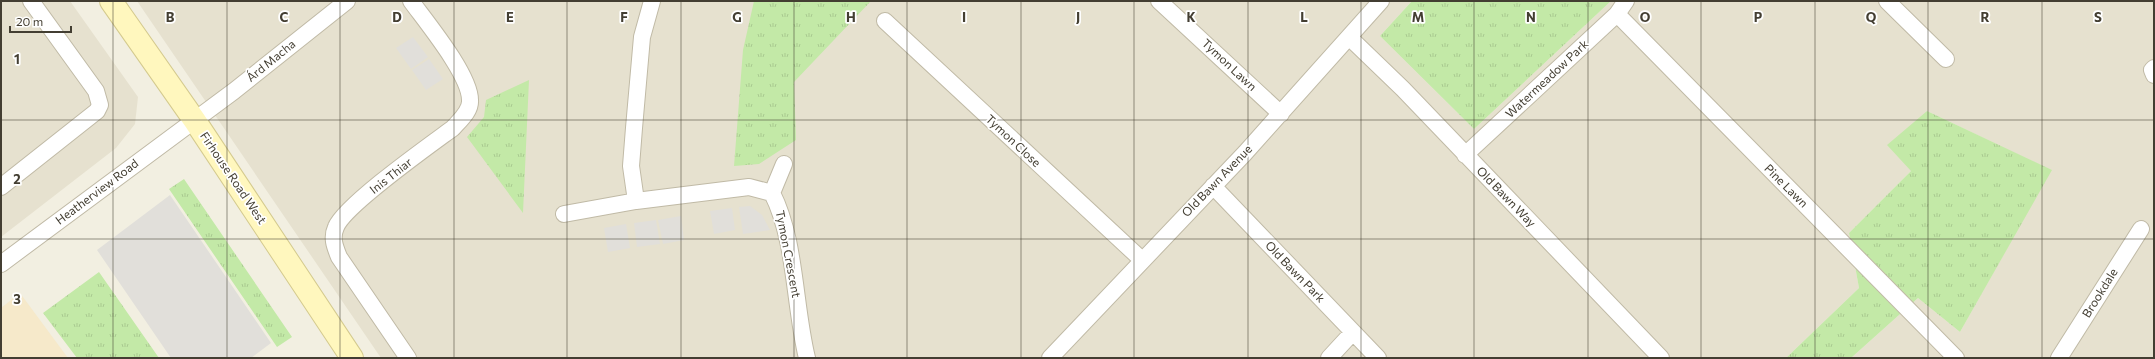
<svg xmlns="http://www.w3.org/2000/svg" width="2155" height="359" viewBox="0 0 2155 359" font-family="Commissioner,sans-serif">
<defs>
<pattern id="grass-tufts" width="24" height="20" patternUnits="userSpaceOnUse"><rect width="24" height="20" fill="#c3e9a7"/><path d="M3 7l-1-3M5 7V3M7 7l1-3M15 17l-1-3M17 17v-4M19 17l1-3" fill="none" stroke="#a9c990"/></pattern>
</defs>
<rect width="100%" height="100%" fill="#f2efe1"/>
<path fill="#e6e1cf" d="M 1,1 L 70,1 L 138,97 L 135,124 L 116,148 L 1,237 Z
M 137,1 L 1412,1 L 1380,36 L 1474,129 L 1611,1 L 2154,1 L 2154,358 L 1851,358 L 1918,298 L 1960,332 L 2051,170 L 1927,111 L 1911,171 L 1849,233 L 1859,288 L 1786,358 L 381,358 Z"/>
<path fill="#f6e9ca" d="M 20,293 L 68,358 L 1,358 L 1,308 Z"/>
<path fill="url(#grass-tufts)" d="M 754,1 L 871,1 L 794,82 L 796,140 L 759,164 L 734,166 L 743,50 Z
M 1412,1 L 1611,1 L 1474,129 L 1380,36 Z
M 529,80 L 523,213 L 467,137 L 484,117 L 486,100 Z
M 1927,111 L 2052,170 L 1960,332 L 1918,298 L 1851,358 L 1786,358 L 1859,288 L 1849,233 L 1911,171 L 1887,145 Z
M 184,179 L 292,337 L 277,347 L 169,189 Z
M 99,272 L 159,358 L 77,358 L 43,313 Z"/>
<path fill="#e1dfda" d="M 413,37 L 428,57 L 411,69 L 396,48 Z
M 429,59 L 443,79 L 426,90 L 412,70 Z
M 170,195 L 271,343 L 251,358 L 171,358 L 97,250 Z
M 750,206 L 762,215 L 770,230 L 743,234 L 739,207 Z
M 732,208 L 735,230 L 714,234 L 710,211 Z
M 681,216 L 684,240 L 663,244 L 658,220 Z
M 656,220 L 660,244 L 637,247 L 634,223 Z
M 626,224 L 630,248 L 608,252 L 604,228 Z"/>
<g fill="none" stroke-linecap="round" stroke-linejoin="round">
<g stroke="#c0baa6" stroke-width="18">
<path id="street" d="M 1159,1 L 1281,114
M 1887,1 L 1946,59
M 1617,14 L 1956,358
M 885,21 L 1142,260
M 1349,37 L 1403,89 L 1661,358
M 2154,68 L 2152,70 L 2154,75
M 1465,155 L 1617,14 L 1626,1
M 1213,186 L 1378,358
M 1,187 L 97,111 L 100,105 L 96,91 L 31,1
M 772,193 L 784,164
M 636,201 L 631,166 L 634,128 L 642,37 L 652,1
M 564,214 L 636,201 L 749,187 L 772,193 C 796,240 794,305 807,358
M 1,264 L 234,91 L 347,1
M 408,358 L 339,257 C 335,247 331,238 336,227 C 345,205 430,145 453,128 C 460,120 471,111 470,100 C 470,75 427,23 411,1
M 1050,358 L 1245,153 L 1381,1
M 1329,358 L 1353,332
M 2059,358 L 2141,229"/>
</g>
<g stroke="#d4ca8e" stroke-width="24">
<path id="secondary" d="M 111,1 L 195,121 L 352,358"/>
</g>
<use href="#street" stroke="#fff" stroke-width="16"/>
<use href="#secondary" stroke="#fff7be" stroke-width="22"/>
</g>
<path fill="none" stroke="#433e32" stroke-width="1" stroke-opacity="0.55" d="M 113,1 L 113,358M 227,1 L 227,358M 340,1 L 340,358M 454,1 L 454,358M 567,1 L 567,358M 681,1 L 681,358M 794,1 L 794,358M 907,1 L 907,358M 1021,1 L 1021,358M 1134,1 L 1134,358M 1248,1 L 1248,358M 1361,1 L 1361,358M 1474,1 L 1474,358M 1588,1 L 1588,358M 1701,1 L 1701,358M 1815,1 L 1815,358M 1928,1 L 1928,358M 2042,1 L 2042,358M 1,120 L 2154,120M 1,239 L 2154,239"/>
<g text-anchor="middle" stroke-width="3.5" stroke-linejoin="round" paint-order="stroke">
<g font-size="12" fill="#433e32" stroke="#fff">
<text transform="translate(271 61) rotate(-39)" y="4">Árd Macha</text>
<text transform="translate(1229 65) rotate(43)" y="4">Tymon Lawn</text>
<text transform="translate(1547 79) rotate(-43)" y="4">Watermeadow Park</text>
<text transform="translate(1013 141) rotate(43)" y="4">Tymon Close</text>
<text transform="translate(391 176) rotate(-38)" y="4">Inis Thiar</text>
<text transform="translate(233 178) rotate(56)" y="4">Firhouse Road West</text>
<text transform="translate(1217 181) rotate(-46)" y="4">Old Bawn Avenue</text>
<text transform="translate(1786 186) rotate(45)" y="4">Pine Lawn</text>
<text transform="translate(97 192) rotate(-37)" y="4">Heatherview Road</text>
<text transform="translate(1506 197) rotate(46)" y="4">Old Bawn Way</text>
<text transform="translate(788 254) rotate(79)" y="4">Tymon Crescent</text>
<text transform="translate(1295 272) rotate(46)" y="4">Old Bawn Park</text>
<text transform="translate(2100 293) rotate(-58)" y="4">Brookdale</text>
</g>
</g>
<g font-size="13" text-anchor="middle" font-weight="bold" fill="#433e32" stroke="#fff" stroke-width="3.5" stroke-linejoin="round" paint-order="stroke">
<text x="170" y="22">B</text>
<text x="284" y="22">C</text>
<text x="397" y="22">D</text>
<text x="510" y="22">E</text>
<text x="624" y="22">F</text>
<text x="737" y="22">G</text>
<text x="851" y="22">H</text>
<text x="964" y="22">I</text>
<text x="1078" y="22">J</text>
<text x="1191" y="22">K</text>
<text x="1304" y="22">L</text>
<text x="1418" y="22">M</text>
<text x="1531" y="22">N</text>
<text x="1645" y="22">O</text>
<text x="1758" y="22">P</text>
<text x="1871" y="22">Q</text>
<text x="1985" y="22">R</text>
<text x="2098" y="22">S</text>
<text x="17" y="64">1</text>
<text x="17" y="184">2</text>
<text x="17" y="304">3</text>
</g>
<rect width="2155" height="359" fill="none" stroke="#433e32" stroke-width="4"/>
<path d="M10 26v6h61v-6" fill="none" stroke="#433e32" stroke-width="2"/>
<text x="16" y="26" font-size="12" fill="#433e32" stroke="#ffffff" stroke-width="3" paint-order="stroke">20 m</text>
</svg>
